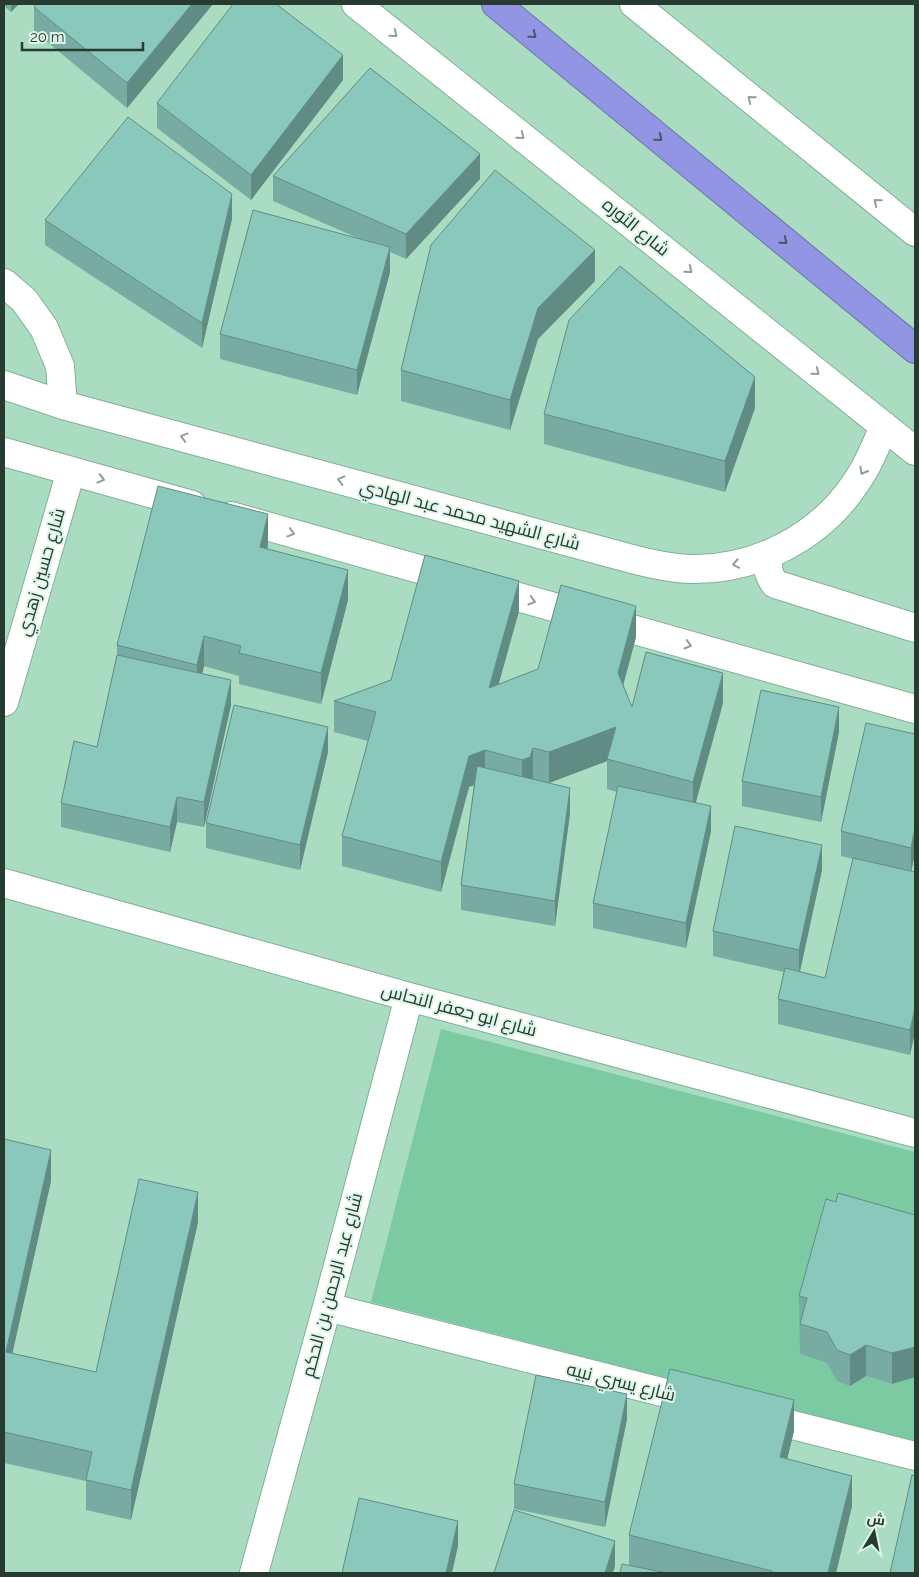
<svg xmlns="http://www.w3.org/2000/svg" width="919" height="1577" viewBox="0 0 919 1577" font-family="Raleway,Cairo,sans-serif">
<rect width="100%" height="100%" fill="#a9dcc0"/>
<path fill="#7bcaa2" d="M 441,1029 L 915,1152 L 915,1246 L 799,1326 L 807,1328 L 800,1354 L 827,1363 L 850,1386 L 866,1376 L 892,1384 L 915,1377 L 915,1442 L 371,1302 Z"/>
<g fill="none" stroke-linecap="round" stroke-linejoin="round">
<g stroke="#80b197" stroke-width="30">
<path id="minor" d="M 356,4 L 915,451
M 634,4 L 915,232
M 4,283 L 24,300 L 44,328 L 60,366 L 63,405
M 4,385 L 63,405 L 632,559 C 651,564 669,568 689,569 C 755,571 821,537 857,481 C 869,464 876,445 884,426
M 4,452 L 192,505
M 231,516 L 915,709
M 771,553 C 766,566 767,573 775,584 L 915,628
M 4,702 L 71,471
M 4,883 L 409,997 L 915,1133
M 327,1307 L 701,1402
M 757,1416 L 915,1456
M 254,1573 L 327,1307 L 409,997"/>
</g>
<g stroke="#6c76a4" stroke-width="30">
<path id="highway" d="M 496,4 L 915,349"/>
</g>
<use href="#minor" stroke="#fff" stroke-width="28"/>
<use href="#highway" stroke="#9195e3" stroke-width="28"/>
</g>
<path fill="#78aca2" d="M 4,4 L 19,4 L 11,12 L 4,6 Z
M 36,4 L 213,4 L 127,108 L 34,31 L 34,7 Z
M 343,80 L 251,200 L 157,128 L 157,103 Z
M 273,176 L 480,179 L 406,259 L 390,252 L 390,272 L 357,395 L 220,359 L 220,334 L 360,239 L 273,201 Z
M 232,219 L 202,348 L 45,245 L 45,220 Z
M 595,281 L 538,339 L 510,430 L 401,401 L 401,370 Z
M 755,408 L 725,492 L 544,444 L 544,414 Z
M 268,545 L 267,549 L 348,600 L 321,704 L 239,684 L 239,676 L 204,666 L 202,674 L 231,705 L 204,827 L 177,822 L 170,852 L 61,827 L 61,803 L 97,747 L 117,655 L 117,645 Z
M 519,611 L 498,684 L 636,637 L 623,686 L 632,707 L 723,703 L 695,803 L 711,831 L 686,948 L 593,928 L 593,903 L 617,792 L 607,789 L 607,761 L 549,783 L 570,813 L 555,926 L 461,910 L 461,885 L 474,785 L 469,787 L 441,892 L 342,866 L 342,836 L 368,741 L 334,732 L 334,701 L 391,680 Z
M 839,732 L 821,822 L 742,806 L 742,781 Z
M 915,734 L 915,853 L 911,871 L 910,1055 L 778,1024 L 778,999 L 784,972 L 713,956 L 713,931 L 822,870 L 800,972 L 825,978 L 853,859 L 841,856 L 841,831 Z
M 328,752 L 300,870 L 206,848 L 206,823 Z
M 4,1139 L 51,1181 L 12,1353 L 96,1372 L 198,1222 L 131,1520 L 86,1510 L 86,1481 L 4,1463 Z
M 836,1202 L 915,1215 L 915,1377 L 892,1384 L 866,1376 L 850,1386 L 837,1381 L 827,1363 L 800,1354 L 799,1296 Z
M 627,1419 L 605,1527 L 514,1509 L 514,1484 Z
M 794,1431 L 787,1459 L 852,1506 L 836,1573 L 620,1573 L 629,1565 L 629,1535 Z"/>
<path fill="#618c84" d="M 11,4 L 19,4 L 11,12 Z
M 192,4 L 213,4 L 127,108 L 127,83 Z
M 343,55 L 343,80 L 251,200 L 251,175 Z
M 480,154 L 480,179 L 406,259 L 406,234 Z
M 232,194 L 232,219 L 202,348 L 202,323 Z
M 390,247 L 390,272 L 357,395 L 357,370 Z
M 595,250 L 595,281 L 538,339 L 510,430 L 510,400 L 538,308 Z
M 755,377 L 755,408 L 725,492 L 725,461 Z
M 268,514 L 268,545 L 260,578 L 260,547 Z
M 348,570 L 348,600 L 321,704 L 321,673 Z
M 519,581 L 519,611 L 489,719 L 489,688 Z
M 636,606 L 636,637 L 618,704 L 618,673 Z
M 204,636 L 204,666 L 197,696 L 197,665 Z
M 723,673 L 723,703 L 693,813 L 693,782 Z
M 231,680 L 231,705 L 204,827 L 204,802 Z
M 839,707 L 839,732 L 821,822 L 821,797 Z
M 328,727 L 328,752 L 300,870 L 300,845 Z
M 616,727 L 607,759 L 607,761 L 549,783 L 549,752 Z
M 533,748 L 533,779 L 522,791 L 522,760 Z
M 485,750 L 485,781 L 469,787 L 441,892 L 441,862 L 469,756 Z
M 570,788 L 570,813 L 555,926 L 555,901 Z
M 177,797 L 177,822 L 170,852 L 170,827 Z
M 711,806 L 711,831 L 686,948 L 686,923 Z
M 915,828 L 915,853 L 911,873 L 911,848 Z
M 822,845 L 822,870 L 799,975 L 799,950 Z
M 915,1008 L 915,1033 L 910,1055 L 910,1030 Z
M 51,1150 L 51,1181 L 6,1382 L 6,1352 Z
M 198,1192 L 198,1222 L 131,1520 L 131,1490 Z
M 866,1345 L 866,1376 L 850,1386 L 850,1355 Z
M 915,1347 L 915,1377 L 892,1384 L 892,1353 Z
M 627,1394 L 627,1419 L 605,1527 L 605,1502 Z
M 794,1400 L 794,1431 L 780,1488 L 780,1457 Z
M 852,1476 L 852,1506 L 836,1573 L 828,1573 Z
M 458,1521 L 458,1546 L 452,1573 L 446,1573 Z
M 615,1541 L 615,1566 L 613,1573 L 605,1573 Z"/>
<path fill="#8bc8bc" stroke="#618c84" d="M 36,4 L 192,4 L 127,83 L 34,7 Z
M 233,4 L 276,4 L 343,55 L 251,175 L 157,103 Z
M 370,68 L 480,154 L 406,234 L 273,176 Z
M 128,117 L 232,194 L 202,323 L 45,220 Z
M 495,170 L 595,250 L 538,308 L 510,400 L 401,370 L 431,245 Z
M 253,210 L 390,247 L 357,370 L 220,334 Z
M 620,266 L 755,377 L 725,461 L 544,414 L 569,320 Z
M 158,486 L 268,514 L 260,547 L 348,570 L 321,673 L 239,653 L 241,646 L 204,636 L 197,665 L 117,645 Z
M 425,555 L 519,581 L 489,688 L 538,669 L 561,585 L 636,606 L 618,673 L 632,707 L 646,652 L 723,673 L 693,782 L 607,759 L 616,727 L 549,752 L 533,748 L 530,757 L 522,760 L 485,750 L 469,756 L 441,862 L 342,836 L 376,712 L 334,701 L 391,680 Z
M 117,655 L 231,680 L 204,802 L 177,797 L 170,827 L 61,803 L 74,741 L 97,747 Z
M 761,690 L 839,707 L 821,797 L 742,781 Z
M 234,705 L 328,727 L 300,845 L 206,823 Z
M 866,723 L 915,734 L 915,828 L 911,848 L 841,831 Z
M 477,766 L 570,788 L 555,901 L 461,885 Z
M 618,786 L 711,806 L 686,923 L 593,903 Z
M 735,826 L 822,845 L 799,950 L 713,931 Z
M 853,858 L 915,872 L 915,1008 L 910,1030 L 778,999 L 785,968 L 825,978 Z
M 4,1139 L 51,1150 L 6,1352 L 96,1372 L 139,1179 L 198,1192 L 131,1490 L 86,1480 L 92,1452 L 4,1432 Z
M 838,1193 L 915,1215 L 915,1347 L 892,1353 L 866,1345 L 850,1355 L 837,1350 L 827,1332 L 800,1324 L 807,1298 L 799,1296 L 826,1199 L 836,1202 Z
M 670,1369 L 794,1400 L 780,1457 L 852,1476 L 828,1573 L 772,1573 L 772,1571 L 629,1535 Z
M 536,1375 L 627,1394 L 605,1502 L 514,1484 Z
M 912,1475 L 915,1476 L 915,1573 L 890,1573 Z
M 359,1498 L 458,1521 L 446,1573 L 342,1573 Z
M 514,1510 L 615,1541 L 605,1573 L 494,1573 Z
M 622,1564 L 667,1573 L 620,1573 Z"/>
<defs><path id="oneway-chevron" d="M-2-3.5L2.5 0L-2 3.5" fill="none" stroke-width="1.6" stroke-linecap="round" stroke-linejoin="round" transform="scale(1.25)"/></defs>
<g stroke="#939d98">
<use href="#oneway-chevron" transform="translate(394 34) rotate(39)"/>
<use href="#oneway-chevron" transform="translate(751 99) rotate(-141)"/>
<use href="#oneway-chevron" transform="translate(521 136) rotate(39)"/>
<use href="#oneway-chevron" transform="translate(877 202) rotate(-141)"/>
<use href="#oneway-chevron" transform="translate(689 270) rotate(39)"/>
<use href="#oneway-chevron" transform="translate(816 372) rotate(39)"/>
<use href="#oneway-chevron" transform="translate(184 437) rotate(-165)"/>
<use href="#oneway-chevron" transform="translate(863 471) rotate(120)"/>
<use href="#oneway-chevron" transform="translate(101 479) rotate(16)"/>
<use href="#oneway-chevron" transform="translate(341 480) rotate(-165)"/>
<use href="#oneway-chevron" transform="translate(291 533) rotate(16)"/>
<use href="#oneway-chevron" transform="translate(736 564) rotate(169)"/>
<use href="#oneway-chevron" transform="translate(532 601) rotate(16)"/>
<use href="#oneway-chevron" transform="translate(688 645) rotate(16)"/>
</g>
<g stroke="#475666">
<use href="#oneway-chevron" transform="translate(533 35) rotate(39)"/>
<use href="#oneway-chevron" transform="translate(659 138) rotate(39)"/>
<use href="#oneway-chevron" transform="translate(784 241) rotate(39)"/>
</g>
<g text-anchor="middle" stroke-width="4" stroke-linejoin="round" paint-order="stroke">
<g font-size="18" fill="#273b30" stroke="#ddf6e8">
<text transform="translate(636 227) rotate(39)" y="6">شارع الثوره</text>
<text transform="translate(470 515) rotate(15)" y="6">شارع الشهيد محمد عبد الهادي</text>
<text transform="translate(41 572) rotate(-74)" y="6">شارع حسين زهدي</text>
<text transform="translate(459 1010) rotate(15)" y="6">شارع ابو جعفر النحاس</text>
<text transform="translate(332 1285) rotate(-75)" y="6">شارع عبد الرحمن بن الحكم</text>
<text transform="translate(621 1382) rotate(14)" y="6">شارع يسري نبيه</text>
</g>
</g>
<rect width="919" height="1577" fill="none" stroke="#273b30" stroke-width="10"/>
<g transform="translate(874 1532) rotate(10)" stroke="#ddf6e8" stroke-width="4" paint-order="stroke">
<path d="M0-4L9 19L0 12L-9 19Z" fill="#273b30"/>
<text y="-8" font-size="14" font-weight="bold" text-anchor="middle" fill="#273b30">ش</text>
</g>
<path d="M22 42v8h121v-8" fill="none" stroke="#273b30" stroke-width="2.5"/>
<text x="30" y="42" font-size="15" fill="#273b30" stroke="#ddf6e8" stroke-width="4" paint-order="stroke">20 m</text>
</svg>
